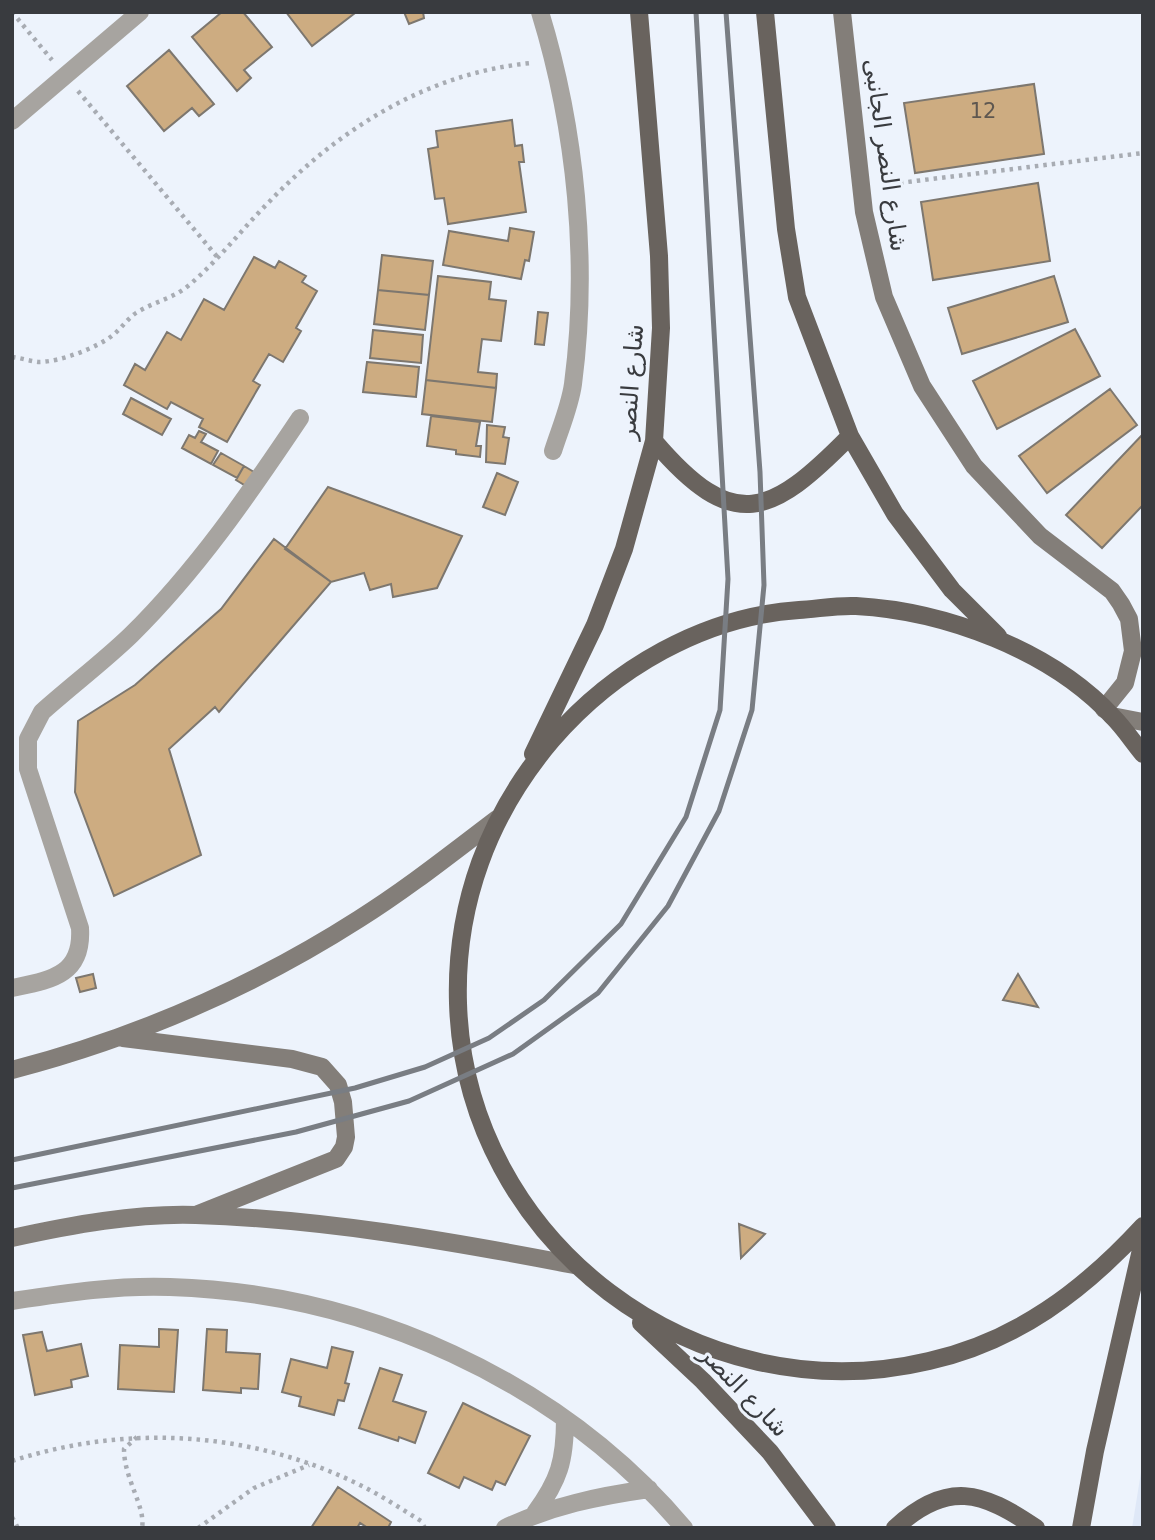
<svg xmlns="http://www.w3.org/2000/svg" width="1155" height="1540" viewBox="0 0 1155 1540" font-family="'DejaVu Sans','Noto Naskh Arabic',sans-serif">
<rect width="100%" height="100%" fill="#edf3fc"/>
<path fill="#dfe8f7" d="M 1143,1460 L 1143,1528 L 1132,1528 Z"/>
<path fill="#cdac81" stroke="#7d776f" stroke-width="2" d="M 222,12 L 243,12 L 272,47 L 244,70 L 251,78 L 237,91 L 192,37 Z
M 286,12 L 355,12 L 355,13 L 312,46 Z
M 404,12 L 423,12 L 424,18 L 409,24 Z
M 169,50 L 214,104 L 199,116 L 192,108 L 164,131 L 127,86 Z
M 1034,84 L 1044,154 L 915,173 L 904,103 Z
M 512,120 L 515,146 L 522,145 L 524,162 L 519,162 L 526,212 L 448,224 L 444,198 L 435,199 L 428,149 L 438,147 L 436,131 Z
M 1038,183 L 1050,261 L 933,280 L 921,202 Z
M 510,228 L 534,232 L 529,261 L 525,260 L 521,279 L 443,265 L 449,231 L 508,241 Z
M 382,255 L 433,261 L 429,295 L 378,290 Z
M 254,257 L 275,268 L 279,261 L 306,276 L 302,282 L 317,291 L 296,328 L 301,331 L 283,362 L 269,354 L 253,381 L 260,385 L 227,442 L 199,427 L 203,419 L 171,402 L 167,409 L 124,385 L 135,364 L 145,370 L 167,332 L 181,340 L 204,299 L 224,310 Z
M 438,276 L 491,282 L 489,299 L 506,301 L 501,341 L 482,339 L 478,372 L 497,374 L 496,388 L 426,380 Z
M 1054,276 L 1068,322 L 962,354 L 948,308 Z
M 378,290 L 429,295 L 425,330 L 374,324 Z
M 538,312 L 548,313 L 544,345 L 535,344 Z
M 1075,329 L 1100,376 L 997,429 L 973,381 Z
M 373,330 L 423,335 L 421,363 L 370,358 Z
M 367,362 L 419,367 L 416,397 L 363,392 Z
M 426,380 L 496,388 L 492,422 L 422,414 Z
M 1110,389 L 1137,425 L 1047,493 L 1019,456 Z
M 131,398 L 171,419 L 162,435 L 123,414 Z
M 431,416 L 480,422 L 476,446 L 481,446 L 480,457 L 456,454 L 456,450 L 427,446 Z
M 487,425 L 505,427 L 503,437 L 509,438 L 505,464 L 486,462 Z
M 199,431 L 206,434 L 201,442 L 218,451 L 211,464 L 182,448 L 189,435 L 195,438 Z
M 1143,434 L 1143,505 L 1102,548 L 1066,515 Z
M 221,453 L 244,466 L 237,478 L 213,465 Z
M 244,466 L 254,472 L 246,486 L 236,480 Z
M 497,473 L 518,482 L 505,515 L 483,507 Z
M 328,487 L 462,536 L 437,588 L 393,597 L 391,584 L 370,590 L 364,573 L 331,582 L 285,549 Z
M 274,539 L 331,582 L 219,712 L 215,707 L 169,749 L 201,855 L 114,896 L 75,792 L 78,721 L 135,685 L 221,609 Z
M 93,974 L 96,988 L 80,992 L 76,978 Z
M 1018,974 L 1038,1007 L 1003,1000 Z
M 739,1224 L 765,1234 L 741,1258 Z
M 159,1329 L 178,1330 L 174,1392 L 118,1389 L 120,1345 L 159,1347 Z
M 207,1329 L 227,1330 L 226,1352 L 260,1354 L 258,1389 L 241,1388 L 241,1393 L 203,1390 Z
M 42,1332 L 47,1351 L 81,1344 L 88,1376 L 71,1380 L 72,1387 L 35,1395 L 23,1335 Z
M 332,1347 L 353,1352 L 345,1383 L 349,1384 L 344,1401 L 338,1400 L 334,1415 L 299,1406 L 301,1397 L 282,1392 L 291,1359 L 327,1368 Z
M 380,1368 L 402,1375 L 393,1401 L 426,1412 L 415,1443 L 399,1437 L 398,1441 L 359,1428 Z
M 463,1403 L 530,1436 L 505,1485 L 496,1481 L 492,1490 L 464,1477 L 459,1488 L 428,1473 Z
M 338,1487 L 391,1522 L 388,1528 L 368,1528 L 360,1523 L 357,1528 L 311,1528 Z"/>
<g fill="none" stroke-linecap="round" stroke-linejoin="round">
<path stroke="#a8acb3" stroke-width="4.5" stroke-dasharray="3.5 5" stroke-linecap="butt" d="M 12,12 L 52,60
M 78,91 L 219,259
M 883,185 L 1143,153
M 12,357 C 21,358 30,361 39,362 C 59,362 97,348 113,335 C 122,328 127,319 136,313 C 153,302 172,299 188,286 C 219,260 241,230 269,202 C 340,128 428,73 531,63
M 137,1437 L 124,1449 C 124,1479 146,1507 142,1528
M 12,1461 C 126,1424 248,1431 356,1483 C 379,1494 400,1508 421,1521 L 425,1528
M 12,1517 L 18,1528
M 198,1528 L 254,1488 L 309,1465"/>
<path stroke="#a7a4a0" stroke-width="18" d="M 540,12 C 576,129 589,263 573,384 C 570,406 560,429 553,451
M 12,121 L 140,12
M 12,988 C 50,980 83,976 80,928 L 28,769 L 28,739 L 42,712 C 71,686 103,662 131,635 C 197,570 249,494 300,418
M 12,1301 C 65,1293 117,1285 170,1287 C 364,1293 558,1379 684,1528
M 535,1513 C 559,1480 565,1461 565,1419
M 505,1528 C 551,1506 599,1496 649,1489"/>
<path stroke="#837e79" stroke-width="18" d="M 842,12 L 864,212 L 884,297 L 922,386 L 974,466 L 1040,536 L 1112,591 L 1121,604 L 1129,619 L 1133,651 L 1125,683 L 1104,709
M 1112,716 L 1143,722
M 123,1038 L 292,1059 L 322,1067 L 338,1085 L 343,1102 L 346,1137 L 344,1147 L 336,1159 L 198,1214
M 12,1070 C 135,1038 251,988 359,919 C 407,889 452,853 497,819
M 12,1238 C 71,1225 136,1213 196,1215 C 323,1219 450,1241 574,1265"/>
<path stroke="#69635e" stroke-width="18" d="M 765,12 L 786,229 L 797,297 L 850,436 L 895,514 L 952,590 L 998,636
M 654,441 C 734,535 771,516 850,436
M 533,754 L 595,625 L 624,549 L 654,441 L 661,328 L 659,256 L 639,12
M 1143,754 C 1133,742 1124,728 1113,717 C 1051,650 945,611 856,606 C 837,605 817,609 799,610 C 704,616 613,669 552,740 C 489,814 455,904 458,1003 C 465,1242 697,1416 929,1361 C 1017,1341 1083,1291 1143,1226
M 641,1323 L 703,1381 L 770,1452 L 827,1528
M 895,1528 C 947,1480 982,1491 1036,1528
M 1081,1528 L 1095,1451 L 1143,1241"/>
<path stroke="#797d83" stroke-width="5" d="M 12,1160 L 355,1088 L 425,1067 L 489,1038 L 544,1000 L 621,924 L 686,817 L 720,710 L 728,579 L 696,12
M 12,1188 L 296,1132 L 409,1101 L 513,1054 L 598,993 L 668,906 L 719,811 L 752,710 L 764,585 L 760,472 L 726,12"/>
</g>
<g text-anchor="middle" stroke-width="6" stroke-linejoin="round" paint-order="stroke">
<g font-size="21" fill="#5e5750">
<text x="983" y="118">12</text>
</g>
<g font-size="24" fill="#393b3f" stroke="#edf3fc">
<text transform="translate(886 155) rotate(82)" y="8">شارع النصر الجانبى</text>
<text transform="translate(631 382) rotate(-86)" y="8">شارع النصر</text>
<text transform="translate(744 1391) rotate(46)" y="8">شارع النصر</text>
</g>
</g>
<rect width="1155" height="1540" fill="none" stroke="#393b3f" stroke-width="28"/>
</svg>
